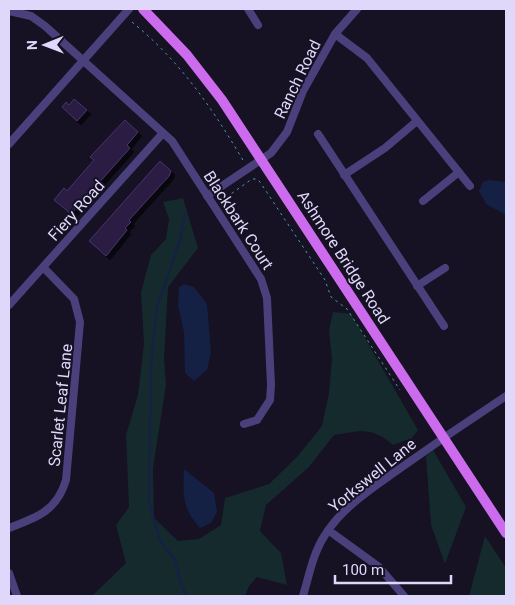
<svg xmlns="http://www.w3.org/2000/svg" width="515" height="605" viewBox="0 0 515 605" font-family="Roboto,sans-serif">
<defs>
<filter id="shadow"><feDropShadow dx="4" dy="4" stdDeviation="0" flood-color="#0009"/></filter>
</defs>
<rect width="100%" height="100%" fill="#161123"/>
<path fill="#152a2c" d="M 183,198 L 198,248 L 168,287 L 164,359 L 166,385 L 153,468 L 154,518 L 178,541 L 199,539 L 221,525 L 225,498 L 269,484 L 296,458 L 322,426 L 329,393 L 332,359 L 329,330 L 333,312 L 351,314 L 418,430 L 412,438 L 393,445 C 371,426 361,431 334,435 L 308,468 L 266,505 L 260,531 L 281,553 L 287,585 L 257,577 L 249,586 L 245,596 L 92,596 L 126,563 L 116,525 L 129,507 L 126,435 L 138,395 L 144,344 L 141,292 L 151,255 L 166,239 L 169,219 L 163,202 Z
M 433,450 L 466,507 L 445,564 L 431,525 L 426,456 Z
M 485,536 L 506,568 L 506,596 L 469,596 Z"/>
<path fill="#142144" d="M 489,180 L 506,182 L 506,215 L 486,204 L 479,191 L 483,182 Z
M 184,284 L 194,287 L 207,304 L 211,353 L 207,370 L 194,381 L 185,373 L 184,332 L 178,305 L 179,287 Z
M 184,469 L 214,493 L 217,512 L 211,523 L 200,528 C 182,508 183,496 184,469 Z"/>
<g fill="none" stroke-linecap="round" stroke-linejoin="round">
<path stroke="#142144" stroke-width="2.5" d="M 185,213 L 180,240 L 157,307 L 151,362 L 149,502 L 160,540 L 175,560 L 180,582 L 187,596"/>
</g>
<path fill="#2a1f42" stroke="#45346b" filter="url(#shadow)" d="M 74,99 L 87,110 L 77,121 L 62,107 L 66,102 L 69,105 Z
M 125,120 L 138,132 L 127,145 L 130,148 L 71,214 L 54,200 L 64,188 L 67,191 L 94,160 L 90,157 Z
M 160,161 L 171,171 L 169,176 L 129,220 L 131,222 L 125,228 L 127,230 L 106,256 L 89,241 Z"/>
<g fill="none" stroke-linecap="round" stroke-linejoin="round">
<path stroke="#3da3a9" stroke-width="1" stroke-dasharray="2.5 4" stroke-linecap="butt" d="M 132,22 C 180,61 213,109 244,162
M 221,201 L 252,179 L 257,179 L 260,182 L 325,280 L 331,297 L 347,309 L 400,390"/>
<path stroke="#4a417c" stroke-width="8" d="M 248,9 L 258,25
M 9,11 L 31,16 L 45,26 L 172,141 L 261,279 L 267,298 L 271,385 L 270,400 L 257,420 L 244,424
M 335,34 L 367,58 L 470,186
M 318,134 L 444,326
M 9,144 L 129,9
M 344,175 L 385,148 L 417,121
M 207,196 L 271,153 L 287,132 L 303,91 L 335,34 L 357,9
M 423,201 L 459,172
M 417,286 L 445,268
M 9,305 L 163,133
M 9,528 C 36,518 57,511 66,480 L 80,322 L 74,299 L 43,267
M 328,530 L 379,567 L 404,596
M 9,573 L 17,596
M 303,596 C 309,576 313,553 325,535 C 341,509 368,491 392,474 C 430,447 468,421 506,396"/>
<path stroke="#cc6bee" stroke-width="10" d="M 143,9 L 187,55 L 222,100 L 506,533"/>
</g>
<g text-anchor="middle" stroke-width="4" stroke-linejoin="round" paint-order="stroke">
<g font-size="16" fill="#dfd8fa" stroke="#161123">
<text transform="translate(297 79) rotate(-64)" y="6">Ranch Road</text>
<text transform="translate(76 210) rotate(-48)" y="6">Fiery Road</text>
<text transform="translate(239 220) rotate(57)" y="6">Blackbark Court</text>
<text transform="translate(344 257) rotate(57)" y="6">Ashmore Bridge Road</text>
<text transform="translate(60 405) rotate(-84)" y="6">Scarlet Leaf Lane</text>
<text transform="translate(372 475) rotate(-39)" y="6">Yorkswell Lane</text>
</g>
</g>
<rect width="515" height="605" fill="none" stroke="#dfd8fa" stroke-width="20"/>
<g transform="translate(45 45) rotate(269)" stroke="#161123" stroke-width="4" paint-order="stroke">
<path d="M0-4L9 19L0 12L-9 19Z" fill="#dfd8fa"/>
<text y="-8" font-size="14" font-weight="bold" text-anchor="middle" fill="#dfd8fa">N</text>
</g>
<path d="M335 575v8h116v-8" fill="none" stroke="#dfd8fa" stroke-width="2.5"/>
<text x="342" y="575" font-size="15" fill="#dfd8fa" stroke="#161123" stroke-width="4" paint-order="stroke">100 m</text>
</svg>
